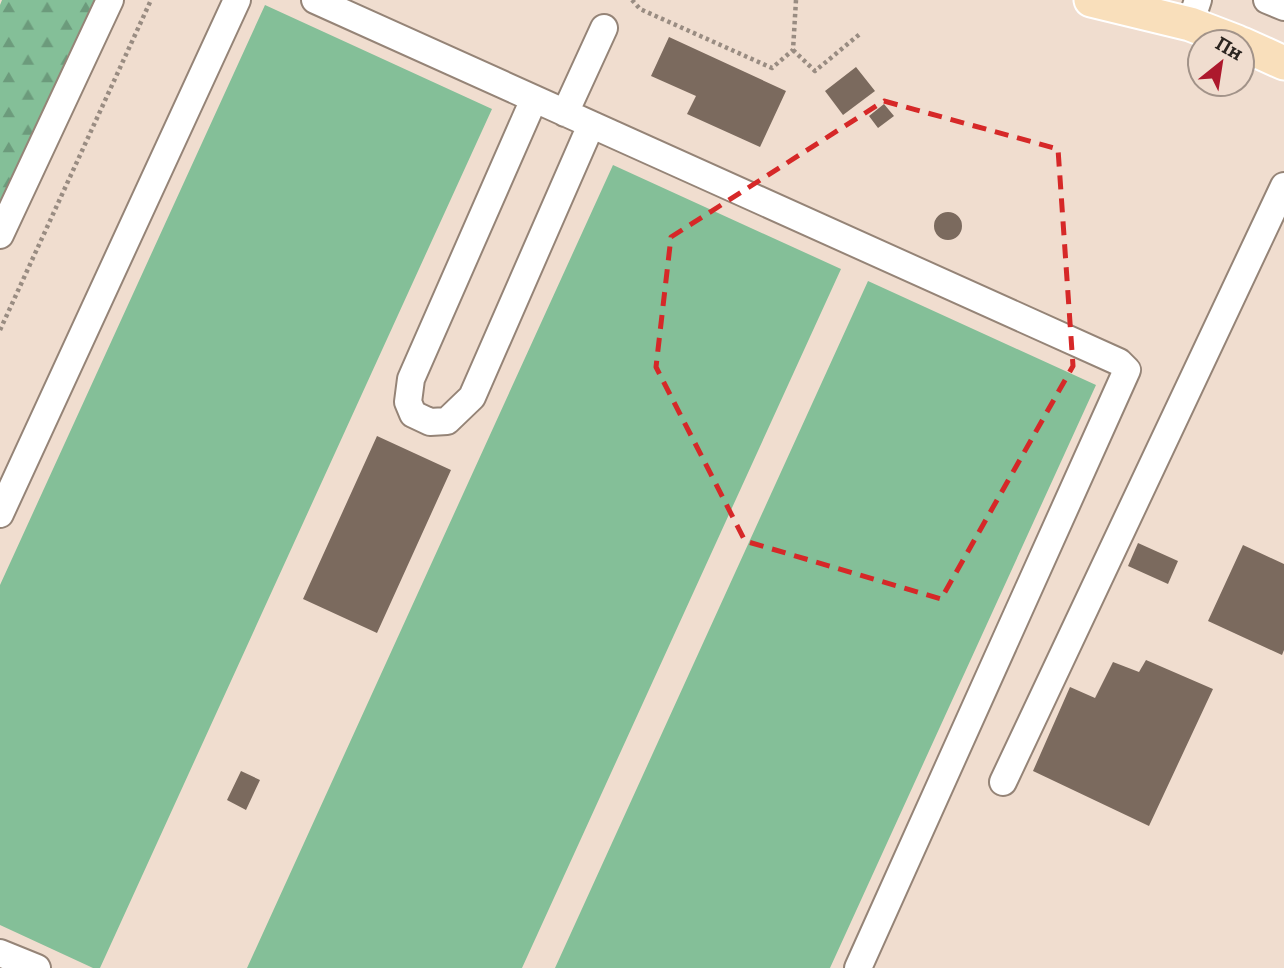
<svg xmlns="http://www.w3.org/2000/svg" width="1284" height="968" viewBox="0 0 1284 968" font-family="Bitter,serif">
<defs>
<pattern id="forest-firs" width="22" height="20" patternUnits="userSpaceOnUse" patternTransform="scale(1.75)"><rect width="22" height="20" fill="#84bf98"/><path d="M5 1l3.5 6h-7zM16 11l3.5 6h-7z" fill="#6c9b7c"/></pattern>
</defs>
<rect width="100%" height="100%" fill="#f0ddcf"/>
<path fill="#84bf98" d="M 265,5 L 492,109 L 100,968 L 93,968 L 0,925 L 0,585 Z
M 613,165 L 841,269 L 522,968 L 247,968 Z
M 868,281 L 1096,385 L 830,968 L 555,968 Z"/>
<path fill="url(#forest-firs)" d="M 2,0 L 96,0 L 0,202 L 0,5 Z"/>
<path fill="#7b6a5e" d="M 669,37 L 786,91 L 760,147 L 687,114 L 696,96 L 651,76 Z
M 856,67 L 875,91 L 843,115 L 825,91 Z
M 884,104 L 894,116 L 878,128 L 869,116 Z
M934 226a14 14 0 1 1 28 0a14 14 0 1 1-28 0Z
M 377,436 L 451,470 L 377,633 L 303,599 Z
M 1138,543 L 1178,561 L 1168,584 L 1128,566 Z
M 1243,545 L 1284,564 L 1284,650 L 1282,655 L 1208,621 Z
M 1146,660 L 1213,689 L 1149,826 L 1033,771 L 1070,687 L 1095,698 L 1113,662 L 1139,672 Z
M 241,771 L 260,780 L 246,810 L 227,800 Z"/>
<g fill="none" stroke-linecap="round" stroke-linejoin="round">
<g stroke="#958477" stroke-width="30">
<path id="minor" d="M 315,0 L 1119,362 L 1127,370 L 858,968
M 1267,0 L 1284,7
M 1190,24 L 1198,0
M 534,99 L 411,379 L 408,402 L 413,414 L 430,422 L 447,421 L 472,397 L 591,125
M 565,113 L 604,28
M 0,235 L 110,0
M 0,514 L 237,0
M 1003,782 L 1284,186
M 0,953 L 37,968"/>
</g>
<g stroke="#fff" stroke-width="37">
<path id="major" d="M 1091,0 L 1190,24 L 1237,42
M 1242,44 L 1284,63"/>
</g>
<path stroke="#998c82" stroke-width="4.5" stroke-dasharray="3.5 3.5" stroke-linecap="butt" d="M 632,0 L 640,9 L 772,68 L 793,50 L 796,0
M 793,50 L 815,71 L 861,33
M 0,330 L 151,0"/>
<use href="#minor" stroke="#fff" stroke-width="26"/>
<use href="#major" stroke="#f9dfbb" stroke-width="33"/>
</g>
<path fill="none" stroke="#d62828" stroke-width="5" stroke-dasharray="14 9" stroke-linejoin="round" d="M 884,101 L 1058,149 L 1073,366 L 941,599 L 745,541 L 656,367 L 671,237 Z"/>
<g transform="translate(1221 63) rotate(30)"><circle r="33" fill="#f0ddcf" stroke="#a29389" stroke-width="2"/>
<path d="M0-5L12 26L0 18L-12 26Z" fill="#ad192d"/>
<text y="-10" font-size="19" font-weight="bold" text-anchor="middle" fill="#2c2520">Пн</text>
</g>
</svg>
